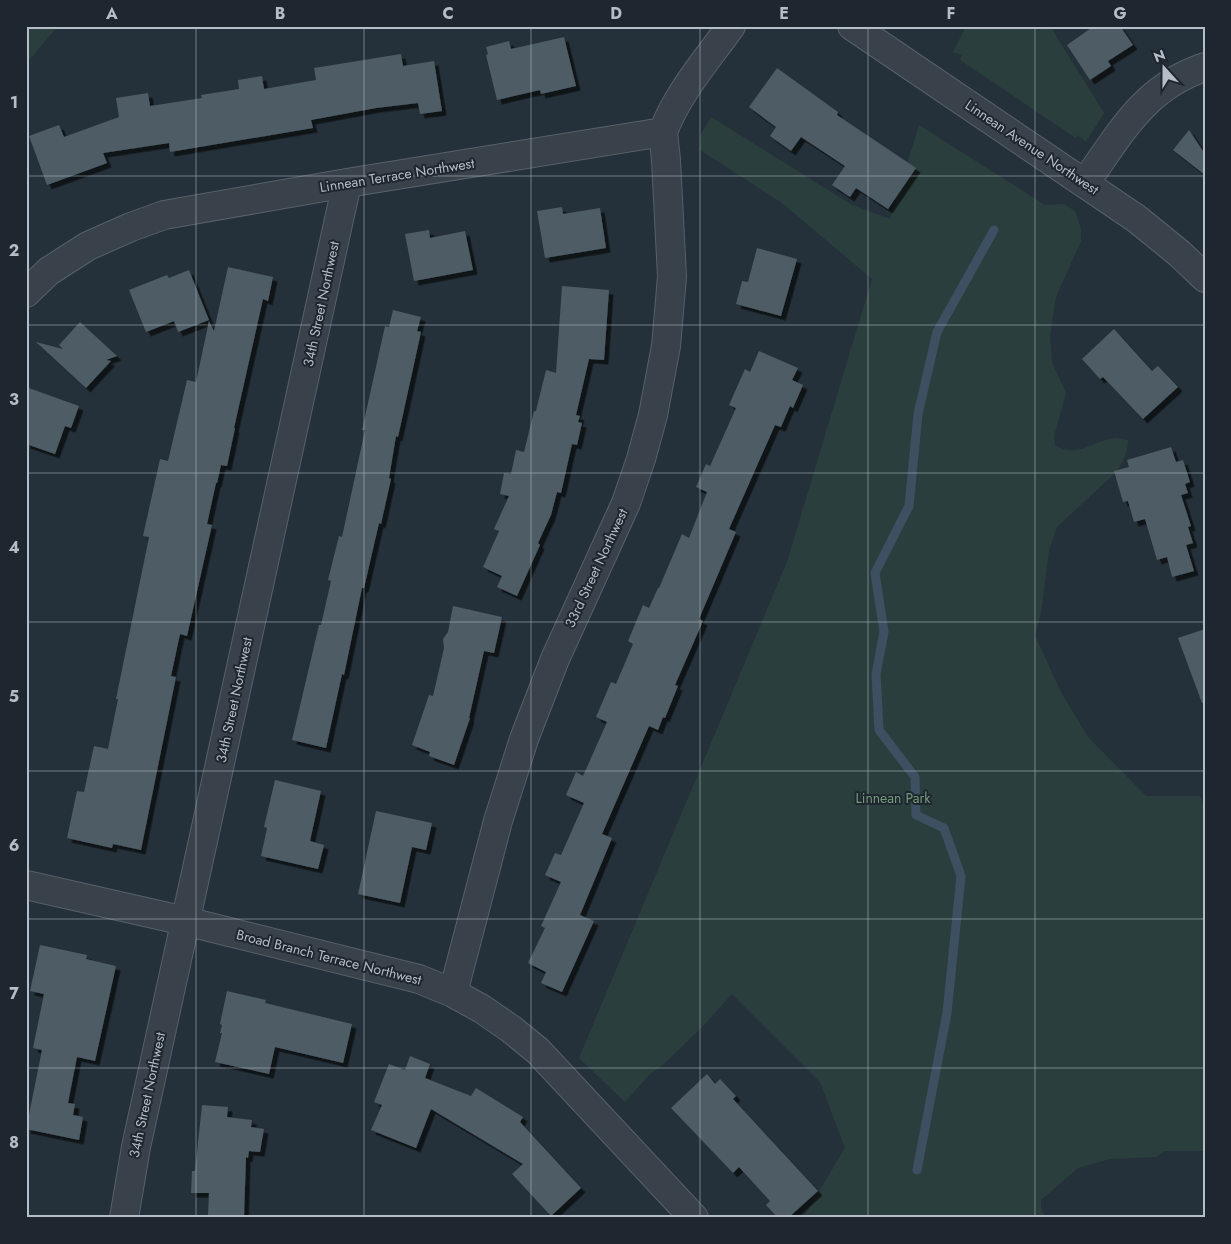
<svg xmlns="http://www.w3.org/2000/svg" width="1231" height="1244" viewBox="0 0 1231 1244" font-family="Jost,sans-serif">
<defs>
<filter id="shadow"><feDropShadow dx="4.5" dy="4.5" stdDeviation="0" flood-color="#0009"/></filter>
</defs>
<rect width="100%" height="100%" fill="#25313a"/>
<path fill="#2a3f3d" d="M 26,26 L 58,26 L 30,59 L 26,60 Z
M 966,26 L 1050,26 L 1104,113 L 1086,142 L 1077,135 L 1076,138 L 960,60 L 962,55 L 953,52 Z
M 711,117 L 852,205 L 890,219 L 919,125 L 1045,205 L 1064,204 L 1075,211 L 1081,229 L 1081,241 L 1056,297 L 1050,336 L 1052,362 L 1066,393 L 1054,436 L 1055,445 C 1078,460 1094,439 1116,438 C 1119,438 1124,440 1128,440 C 1128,453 1122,464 1114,474 L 1057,527 L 1049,550 L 1041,613 L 1035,636 L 1062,694 L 1088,737 L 1146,796 L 1200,796 L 1205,808 L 1205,1151 L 1164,1151 L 1156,1157 L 1110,1159 L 1078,1168 L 1041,1200 L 1041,1207 L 1045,1218 L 803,1218 L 845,1148 L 820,1082 L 732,994 L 703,1026 L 664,1064 L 650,1074 L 625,1102 L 579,1058 L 787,562 L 872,279 L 782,203 L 700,150 L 701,134 Z"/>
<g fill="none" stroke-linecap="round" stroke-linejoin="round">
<path stroke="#3c5062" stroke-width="9" d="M 917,1170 L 947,1013 L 961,876 L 944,828 L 916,815 L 915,777 L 879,730 L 876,674 L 884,632 L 875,573 L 909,506 L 918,414 L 937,332 L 994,230"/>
</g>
<path fill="#4e5b65" filter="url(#shadow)" d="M 1094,26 L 1120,26 L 1133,45 L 1108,61 L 1111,66 L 1090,80 L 1067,45 Z
M 564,37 L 576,86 L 541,94 L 540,90 L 497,100 L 486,55 L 488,54 L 486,47 L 509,41 L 511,49 Z
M 401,54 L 403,66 L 434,61 L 442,111 L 420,114 L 418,103 L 376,108 L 311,120 L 313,128 L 170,152 L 169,143 L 103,153 L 107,163 L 47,185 L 29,136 L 59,125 L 64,137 L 119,117 L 116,98 L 148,93 L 150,106 L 202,98 L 201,95 L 239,89 L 238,80 L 262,76 L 264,89 L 316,80 L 314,68 Z
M 777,68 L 838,112 L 837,115 L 916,168 L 888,209 L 856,188 L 850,197 L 832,185 L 845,166 L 801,137 L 791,151 L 770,136 L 776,127 L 749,107 Z
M 1189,130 L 1205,154 L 1205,175 L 1173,150 Z
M 562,207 L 563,214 L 600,208 L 606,248 L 545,258 L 537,211 Z
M 429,230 L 430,238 L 465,231 L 473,270 L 414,281 L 405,234 Z
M 757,248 L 797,259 L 781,316 L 736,304 L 742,281 L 748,282 Z
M 228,267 L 273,277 L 268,301 L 263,299 L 234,428 L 235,428 L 227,466 L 221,465 L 217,483 L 216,483 L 207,524 L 212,525 L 187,636 L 180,634 L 171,676 L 176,677 L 141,850 L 113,844 L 112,848 L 67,838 L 77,791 L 84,792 L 94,746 L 108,749 L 118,699 L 116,699 L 149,537 L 143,536 L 160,459 L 168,461 L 187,380 L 196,382 L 209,321 L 214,331 Z
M 189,270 L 209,320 L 178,332 L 174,321 L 146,332 L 129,290 L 167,275 L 169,278 Z
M 562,286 L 609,290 L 604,360 L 589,359 L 576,415 L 580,416 L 578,422 L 582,423 L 577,445 L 572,444 L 561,493 L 557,492 L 551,515 L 538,543 L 540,545 L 517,596 L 497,587 L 502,576 L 483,567 L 499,531 L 494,529 L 509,496 L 500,494 L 504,473 L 511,474 L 516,450 L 524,452 L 534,411 L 536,411 L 546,370 L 556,373 Z
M 393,310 L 421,317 L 417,331 L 421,332 L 398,437 L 396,436 L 389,478 L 391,479 L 381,524 L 379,523 L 364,588 L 362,588 L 344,675 L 342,674 L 326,748 L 292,740 L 319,625 L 321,625 L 331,581 L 328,580 L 339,536 L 342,537 L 365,430 L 362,430 L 385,326 L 389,327 Z
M 80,322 L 117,356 L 106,360 L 111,361 L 86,388 L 36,342 L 63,349 L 59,345 Z
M 1114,329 L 1152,371 L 1158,366 L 1178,387 L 1143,419 L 1103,377 L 1100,379 L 1082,359 Z
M 759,351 L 798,368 L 792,380 L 803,385 L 793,408 L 790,406 L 781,427 L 775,425 L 729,529 L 736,532 L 699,619 L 703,621 L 675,685 L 678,686 L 665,718 L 663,717 L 658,730 L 649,726 L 602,834 L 612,838 L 580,915 L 594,921 L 562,992 L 541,983 L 546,972 L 528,963 L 545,928 L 541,926 L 561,882 L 545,875 L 555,853 L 561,855 L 584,803 L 566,795 L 576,772 L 583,776 L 607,722 L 596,717 L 611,682 L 616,684 L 633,644 L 628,641 L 643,605 L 649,608 L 658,588 L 659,588 L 682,534 L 689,538 L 707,492 L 696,487 L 706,464 L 710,466 L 736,408 L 729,405 L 745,369 L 750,372 Z
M 26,387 L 79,406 L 71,428 L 65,426 L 55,454 L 26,444 Z
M 1171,447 L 1176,462 L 1183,460 L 1190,482 L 1185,484 L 1188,493 L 1181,495 L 1191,526 L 1188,527 L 1193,543 L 1186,545 L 1194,571 L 1172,577 L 1167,557 L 1157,560 L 1145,519 L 1134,522 L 1128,501 L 1123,502 L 1114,471 L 1129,467 L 1127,460 Z
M 453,606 L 502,617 L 494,653 L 484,651 L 469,718 L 470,718 L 454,765 L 429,756 L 430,752 L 412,745 L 429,695 L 433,696 L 444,648 L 443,639 L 448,632 Z
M 1205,629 L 1205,703 L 1202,703 L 1178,638 Z
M 275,780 L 321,791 L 310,841 L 324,845 L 318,869 L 261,856 L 267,828 L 264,827 Z
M 376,811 L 432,823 L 426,850 L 412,847 L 400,903 L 358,894 Z
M 40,945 L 87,955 L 86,959 L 116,966 L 95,1061 L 77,1057 L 68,1103 L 75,1104 L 73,1115 L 83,1117 L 79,1140 L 26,1129 L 42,1050 L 33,1048 L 44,994 L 30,991 Z
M 227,991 L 266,1000 L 265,1003 L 352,1024 L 343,1063 L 275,1047 L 269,1074 L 215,1062 L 222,1033 L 220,1033 L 222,1025 L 220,1024 Z
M 410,1056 L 430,1064 L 425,1078 L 471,1096 L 476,1088 L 523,1117 L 520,1122 L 581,1188 L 551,1216 L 512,1174 L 523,1164 L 431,1109 L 416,1148 L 371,1130 L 382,1105 L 374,1102 L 389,1064 L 405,1070 Z
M 707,1074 L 715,1084 L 720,1079 L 736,1096 L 733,1099 L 818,1191 L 788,1218 L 778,1218 L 766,1205 L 770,1201 L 739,1167 L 733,1173 L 671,1108 Z
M 202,1105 L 228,1107 L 227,1117 L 252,1120 L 251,1127 L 264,1129 L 260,1152 L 249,1151 L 248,1158 L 246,1157 L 244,1217 L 208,1216 L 209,1193 L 191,1193 L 192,1171 L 195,1171 Z"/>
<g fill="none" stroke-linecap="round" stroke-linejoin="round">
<g stroke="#576069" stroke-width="30">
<path id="minor" d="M 852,26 L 1137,219 L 1180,254 L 1205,278
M 1085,183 C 1120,134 1144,87 1205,67
M 26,293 L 49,271 L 88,246 L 131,227 L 164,215 L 347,183 L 663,132 C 678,92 707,60 731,26
M 26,885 L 185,921 L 419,979 L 453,993 L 482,1009 L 511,1029 L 538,1051 L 694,1218
M 453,993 L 498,821 L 524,739 L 555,659 L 626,503 L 641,459 L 653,415 L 666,346 L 672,277 L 666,160 L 663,132
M 124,1218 L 136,1147 L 347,183"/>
</g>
<use href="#minor" stroke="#39424b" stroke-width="28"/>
</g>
<path fill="none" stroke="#b5bdc6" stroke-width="1" stroke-opacity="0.55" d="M 196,26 L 196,1218M 364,26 L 364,1218M 531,26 L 531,1218M 700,26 L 700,1218M 868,26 L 868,1218M 1035,26 L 1035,1218M 26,176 L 1205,176M 26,325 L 1205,325M 26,473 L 1205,473M 26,622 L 1205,622M 26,771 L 1205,771M 26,919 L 1205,919M 26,1068 L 1205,1068"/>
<g text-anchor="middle" stroke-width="4" stroke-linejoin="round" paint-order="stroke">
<g font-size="14" fill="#b5bdc6" stroke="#1e2730">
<text transform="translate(1032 147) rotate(34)" y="5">Linnean Avenue Northwest</text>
<text transform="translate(397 175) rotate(-9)" y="5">Linnean Terrace Northwest</text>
<text transform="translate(321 304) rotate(-78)" y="5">34th Street Northwest</text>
<text transform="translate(596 568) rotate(-65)" y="5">33rd Street Northwest</text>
<text transform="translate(234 700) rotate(-78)" y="5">34th Street Northwest</text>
<text transform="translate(329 957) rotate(14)" y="5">Broad Branch Terrace Northwest</text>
<text transform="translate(147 1095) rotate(-78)" y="5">34th Street Northwest</text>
</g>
<g font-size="14" fill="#759a7a" stroke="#1e2730">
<text x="893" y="803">Linnean Park</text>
</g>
</g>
<rect width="1231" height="1244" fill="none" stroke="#1e2730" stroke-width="55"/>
<g transform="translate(1164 68) rotate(339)" stroke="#1e2730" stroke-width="4" paint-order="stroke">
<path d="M0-4L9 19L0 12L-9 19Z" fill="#b5bdc6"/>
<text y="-8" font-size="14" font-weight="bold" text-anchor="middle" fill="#b5bdc6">N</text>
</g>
<rect x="28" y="28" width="1176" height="1188" fill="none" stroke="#b5bdc6" stroke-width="2"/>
<g font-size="16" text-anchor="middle" font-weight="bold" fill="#b5bdc6">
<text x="112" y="19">A</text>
<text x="280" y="19">B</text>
<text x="448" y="19">C</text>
<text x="616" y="19">D</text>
<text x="784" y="19">E</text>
<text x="951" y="19">F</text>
<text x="1120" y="19">G</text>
<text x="14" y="108">1</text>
<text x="14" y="256">2</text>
<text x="14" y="405">3</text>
<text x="14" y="553">4</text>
<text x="14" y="702">5</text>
<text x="14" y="851">6</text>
<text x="14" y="999">7</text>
<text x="14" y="1148">8</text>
</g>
</svg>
